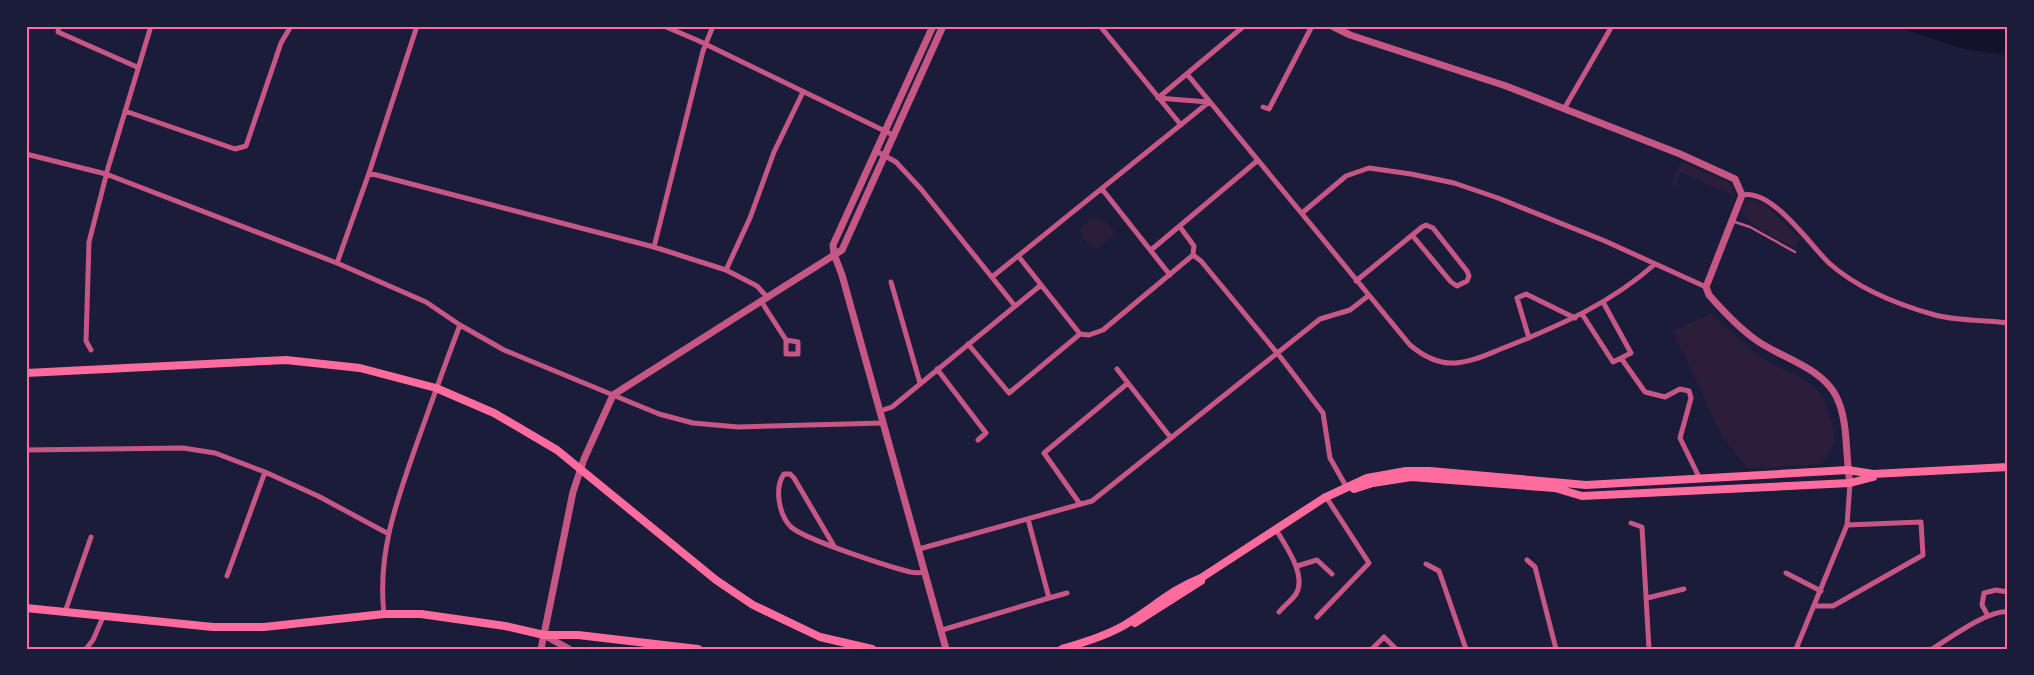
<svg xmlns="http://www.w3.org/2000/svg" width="2034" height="675" viewBox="0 0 2034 675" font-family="Manrope,sans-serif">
<rect width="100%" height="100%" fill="#1b1b3a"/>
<path fill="#2a1e3b" d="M 1683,163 L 1730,183 L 1735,197 L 1729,210 L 1727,210 L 1733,196 L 1681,172 L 1674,189 L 1672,183 L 1679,165 Z
M 1753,199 L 1767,206 L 1800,238 L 1795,248 C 1785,242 1713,212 1753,199 Z
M 1092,217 L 1105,222 L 1116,233 L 1097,249 L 1086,243 L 1080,230 Z
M 1712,313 C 1727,327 1741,342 1757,354 C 1790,378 1820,374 1831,419 C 1837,441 1835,447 1820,464 L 1748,469 L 1721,435 L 1673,331 Z"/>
<path fill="#12122b" d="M 1894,26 L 2008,26 L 2008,55 L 1964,49 Z"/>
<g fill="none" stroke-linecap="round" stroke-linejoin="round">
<path stroke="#c65784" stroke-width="2.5" d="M 1732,221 L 1750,227 L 1795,252"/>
<path stroke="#c65784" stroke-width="5" d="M 59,26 L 58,32 L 137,67
M 664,26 L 699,41 L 893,135
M 1100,26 L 1181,125
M 1187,74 L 1410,345 C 1423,356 1439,364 1455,363 C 1473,362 1490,353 1506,347 C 1561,325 1611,303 1655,264
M 1158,98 L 1244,26
M 1158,98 L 1208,102
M 1263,107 L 1269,109 L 1312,26
M 1564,109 L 1612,26
M 125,111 L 235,149 L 246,146 L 281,43 L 291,26
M 876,151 L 896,162 L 921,189 L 1015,306
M 26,154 L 106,174 L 337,263 L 426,302 L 460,325 L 504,350 L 659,414 L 693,423 L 738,427 L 883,423
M 369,173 L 654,247 L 726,270 L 757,286 L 767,297
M 1102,189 L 1170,275
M 1742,195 C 1772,188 1810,245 1829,263 C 1858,289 1899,305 1935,315 C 1958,321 1984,320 2008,323
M 1302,213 L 1346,176 L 1369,168 L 1411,174 L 1454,183 L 1498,198 L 1605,241 L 1706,287
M 654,247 L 703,51 L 713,26
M 1151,250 L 1257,161
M 1193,255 L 1201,261 L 1282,359 L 1323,413 L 1330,458 L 1347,488
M 1019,257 L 1080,334 L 1089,335 L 1103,330 L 1193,255 L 1194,246 L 1180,227
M 337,263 L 369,173 L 417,26
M 726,270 L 750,218 L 774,152 L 803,92
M 992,277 L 1209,102
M 1356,281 L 1422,227 L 1426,225 L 1433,228 L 1467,271 L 1469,276 L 1467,281 L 1457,286 L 1451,282 L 1412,235
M 891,282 L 920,383
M 761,301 L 786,340 L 786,354 L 798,354 L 798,342 L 786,340
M 1582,314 L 1613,362 L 1631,353 L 1603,302
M 1529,338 L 1517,298 L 1526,294 L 1575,318
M 968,344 L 1009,393 L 1080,334
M 91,350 L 86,341 L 89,242 L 108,168 L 151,26
M 1621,358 L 1645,392 L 1665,397 L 1680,389 L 1689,391 L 1691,398 L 1680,438 L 1700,479
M 937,369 L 986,433 L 978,440
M 1117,369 L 1171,438
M 880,411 L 892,407 L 1041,285
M 26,450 L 183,448 L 215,453 L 265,472 L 318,496 L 387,533
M 1080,504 L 1044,453 L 1128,383
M 1631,523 L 1642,527 L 1649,649
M 1277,531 C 1286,547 1307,575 1296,594 C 1292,600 1284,606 1279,612
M 834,546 L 794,478 L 790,474 L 784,474 C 774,488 779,515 791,527 C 806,540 887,566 910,572 C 915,573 920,573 925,572
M 919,549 L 1092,501 L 1320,319 L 1350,310 L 1368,296
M 1527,560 L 1535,567 L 1556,649
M 1426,564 L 1439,571 L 1466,649
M 1297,566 L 1317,560 L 1332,574
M 1786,573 L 1821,591
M 227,576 L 265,472
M 1049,598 L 1067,593
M 1647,598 L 1684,589
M 1815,606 L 1833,606 L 1923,555 L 1921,522 L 1847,525
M 65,612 L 91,537
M 384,614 C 377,553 397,500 417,443 C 431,404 445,364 460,325
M 1988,616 L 1982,605 L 1984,593 L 1996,590 L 2008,592
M 1317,617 L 1369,563 L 1328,500
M 942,630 L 1049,598 L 1028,519
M 86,649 L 93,640 L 103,617
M 1372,649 L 1384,637 L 1396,649
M 1796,649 L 1847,525 L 1850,483
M 1932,649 C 1948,639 1991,608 2008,612"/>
<path stroke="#c65784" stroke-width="7" d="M 933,26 L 833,245 L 834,254 L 842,275 L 946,649
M 1332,26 L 1350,35 L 1506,86 L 1680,154 L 1735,179 L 1742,195 L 1706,287 L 1709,295 C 1723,311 1739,328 1756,340 C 1781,358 1821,367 1836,396 C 1849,421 1845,456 1850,483
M 544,635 L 569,649
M 541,649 L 573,492 L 584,459 L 613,395 L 842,250 L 943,26"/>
<path stroke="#ff6b9d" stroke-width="8" d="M 26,373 L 286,360 L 360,368 L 436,388 L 494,413 L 557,450 L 716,580 L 753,605 L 820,637 L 872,649
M 1354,489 L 1373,483 L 1411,477 L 1555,488 L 1582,496 L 1850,483 L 1873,477
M 26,608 L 213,627 L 264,627 L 384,614 L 421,614 L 505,626 L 544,635 L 578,635 L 698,649
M 1135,623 L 1201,581
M 1062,649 C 1085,642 1112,634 1131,621 C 1156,605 1173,589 1201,578 L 1324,498 L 1367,478 L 1406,471 L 1430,471 L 1586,485 L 1848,470 L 1873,474 L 2008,467"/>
</g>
<rect width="2034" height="675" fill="none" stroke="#1b1b3a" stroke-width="55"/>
<rect x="28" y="28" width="1978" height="620" fill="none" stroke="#ff6b9d" stroke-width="2"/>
</svg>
